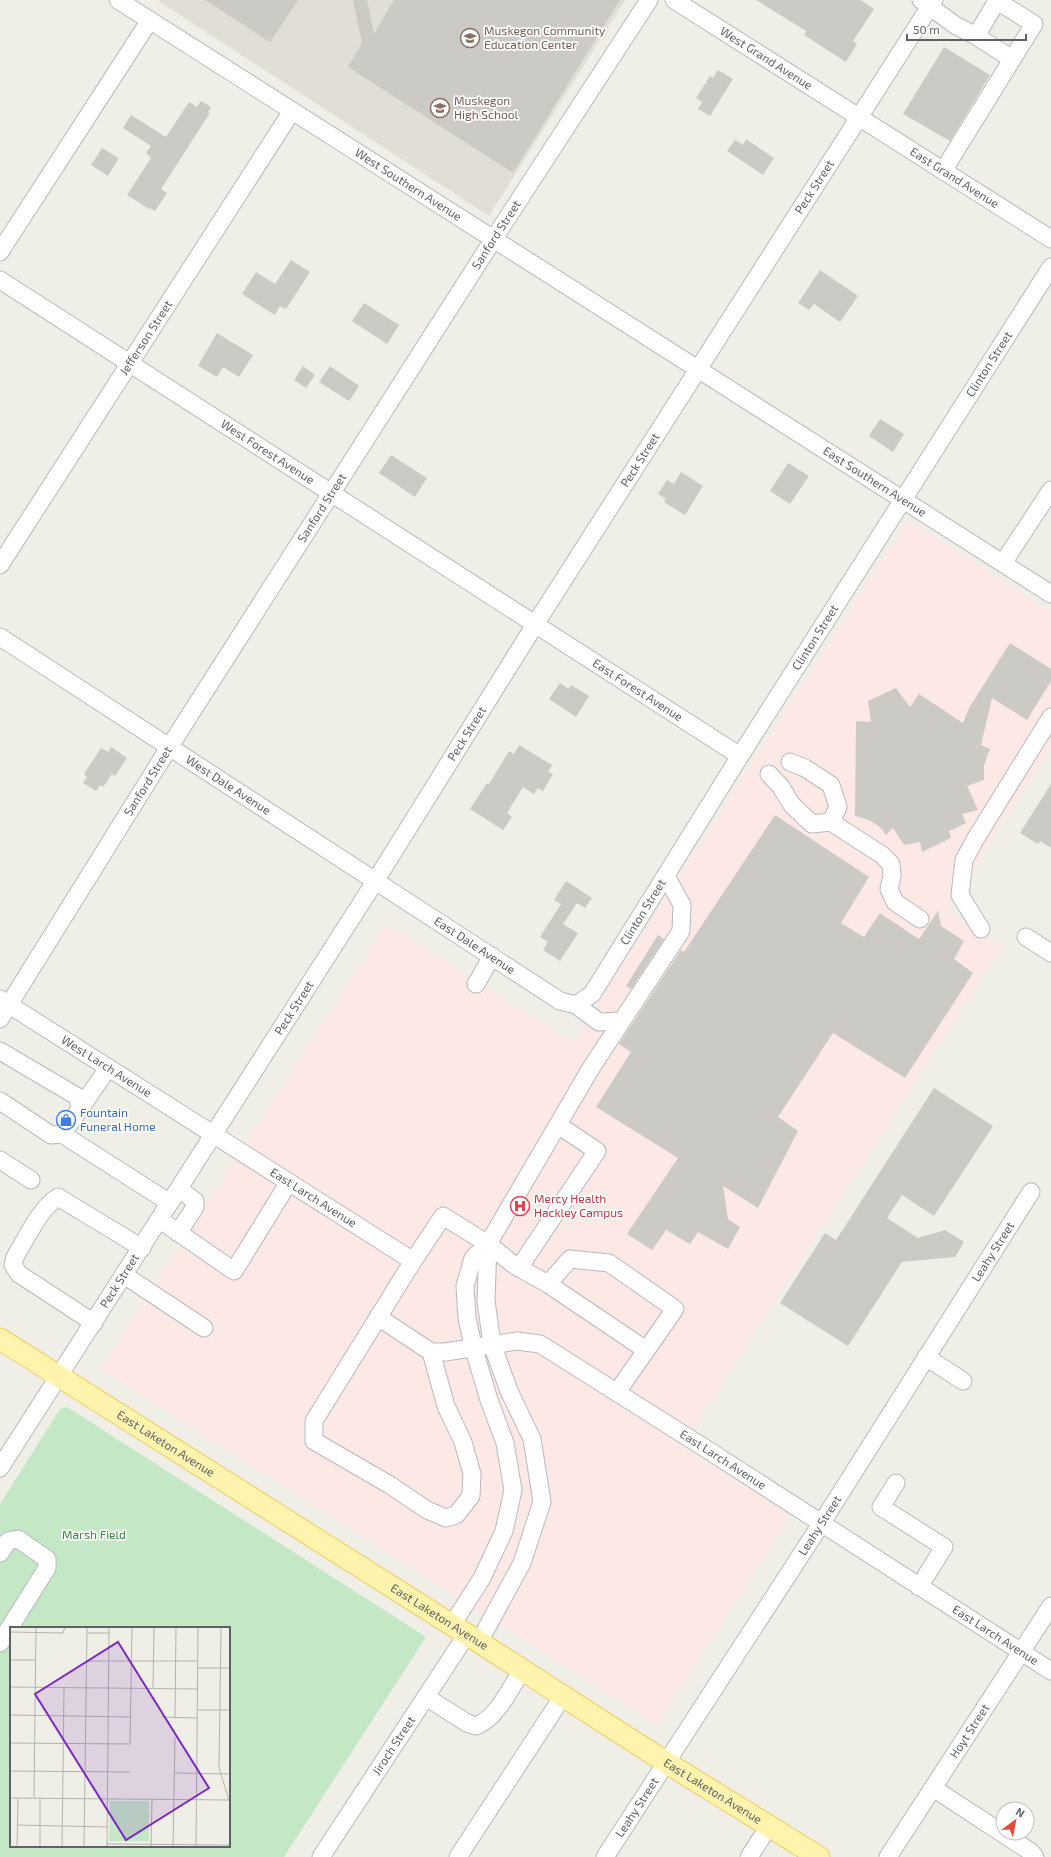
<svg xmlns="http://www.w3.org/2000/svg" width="1051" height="1857" viewBox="0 0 1051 1857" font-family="'Exo 2',sans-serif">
<rect width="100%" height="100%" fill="#f0efe7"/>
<path fill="#e0ded5" d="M 157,0 L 625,0 L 489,216 Z"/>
<path fill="#fce8e5" d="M 908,520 L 1051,612 L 1051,748 L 947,911 L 1002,946 L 682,1446 L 790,1516 L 657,1725 L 101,1369 L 387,924 L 573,1043 Z"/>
<path fill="#c4e7c5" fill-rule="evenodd" d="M 67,1407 L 426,1637 L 284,1857 L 0,1857 L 0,1504 L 60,1409 ZM 11,1628 L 229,1628 L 229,1846 L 11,1846 Z"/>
<path fill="#cccac4" d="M 205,0 L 298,0 L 270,42 Z
M 353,0 L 367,0 L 374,34 L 394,0 L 620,0 L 513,173 L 348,67 L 362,43 Z
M 756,0 L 861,0 L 874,9 L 853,41 L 857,44 L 846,62 L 804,35 L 806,31 Z
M 944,47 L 990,75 L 950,141 L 903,114 Z
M 718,70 L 733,79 L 710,116 L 698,109 L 702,102 L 696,98 L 710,76 L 713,78 Z
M 201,101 L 211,107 L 208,112 L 210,113 L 161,189 L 167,193 L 155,211 L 150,208 L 149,209 L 127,195 L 151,158 L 146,153 L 151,146 L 123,128 L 131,115 L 166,137 L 189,102 L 197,107 Z
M 746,139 L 774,158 L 763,175 L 727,151 L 735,140 L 743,145 Z
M 102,148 L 119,158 L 108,176 L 91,165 Z
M 291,260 L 310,272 L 286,309 L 280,306 L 275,315 L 242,294 L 256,272 L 275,284 Z
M 820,270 L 858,296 L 840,322 L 814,304 L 809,310 L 798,303 Z
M 364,303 L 399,325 L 387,344 L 352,321 Z
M 217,333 L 253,355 L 239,377 L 223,367 L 217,377 L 198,366 Z
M 303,366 L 315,375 L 306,388 L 294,380 Z
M 330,366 L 359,386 L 349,401 L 319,382 Z
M 880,419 L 904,434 L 893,452 L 869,436 Z
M 391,455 L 427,478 L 415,497 L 379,473 Z
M 788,463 L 809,476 L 790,504 L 770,491 Z
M 681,472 L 703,486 L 685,515 L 664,502 L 666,499 L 658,494 L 667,480 L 674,484 Z
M 1010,643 L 1051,669 L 1051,681 L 1027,720 L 992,698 L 981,745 L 990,749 L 984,765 L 984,780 L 967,786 L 978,810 L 962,814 L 966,823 L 949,831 L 951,838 L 922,852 L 920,842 L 904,845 L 893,828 L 886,835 L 880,827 L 869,820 L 855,816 L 856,721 L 871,722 L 868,701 L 896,688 L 910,707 L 919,694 L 963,723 L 969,708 Z
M 560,683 L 569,689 L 571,685 L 589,696 L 576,717 L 549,699 Z
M 519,745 L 552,765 L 548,772 L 553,774 L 543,791 L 538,788 L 534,794 L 523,787 L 507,813 L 512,817 L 503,830 L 470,809 L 487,783 L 489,784 L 509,751 L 514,754 Z
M 111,747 L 127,758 L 115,776 L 112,774 L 103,787 L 100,785 L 96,791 L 83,783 L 87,777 L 84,774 L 101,748 L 108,752 Z
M 1051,784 L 1051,848 L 1040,841 L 1038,844 L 1020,833 Z
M 775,815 L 869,877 L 841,923 L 864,937 L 880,913 L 919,939 L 938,911 L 941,926 L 964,941 L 954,959 L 973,973 L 905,1078 L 833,1033 L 778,1117 L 798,1131 L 758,1208 L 723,1186 L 728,1219 L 740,1227 L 728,1249 L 698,1232 L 690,1244 L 666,1230 L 652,1250 L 627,1234 L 678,1158 L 596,1107 L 631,1052 L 619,1044 L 681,950 L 684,952 Z
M 566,881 L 592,898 L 585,908 L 577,903 L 563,924 L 578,933 L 560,961 L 543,950 L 548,942 L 540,937 L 561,904 L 554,900 Z
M 658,935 L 664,939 L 631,989 L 626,986 Z
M 934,1088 L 993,1126 L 934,1216 L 902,1195 L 887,1218 L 918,1238 L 945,1230 L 964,1242 L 955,1257 L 902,1262 L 848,1346 L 780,1303 L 825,1233 L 836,1240 Z"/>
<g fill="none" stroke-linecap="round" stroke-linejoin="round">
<g stroke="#b7b9bd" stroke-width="19">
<g id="minor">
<path id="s1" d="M 118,0 L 1051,594"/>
<path id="s2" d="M 674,0 L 1051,239"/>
<path d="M 921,0 L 955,25 L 976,36 L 997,1 L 996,0"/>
<path d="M 976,36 L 1012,59"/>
<path d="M 943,171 L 1034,24 L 997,1"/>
<path d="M 0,252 L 150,20"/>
<path id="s3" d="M 0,280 L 740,756"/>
<path d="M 1003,563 L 1051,490"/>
<path id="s4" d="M 0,565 L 292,111"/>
<path id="s5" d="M 0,637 L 560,1001 L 576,1005 L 599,1022 L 621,1021"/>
<path d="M 769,774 L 781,787 L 792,805 L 812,824 L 831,822 L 838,807 L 831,785 L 805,768 L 790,762"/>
<path d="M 831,822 L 882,855 L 891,864 L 892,876 L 889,889 L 895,902 L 920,919"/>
<path d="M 981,929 L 960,895 L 964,860 L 976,838 L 1051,717"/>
<path d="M 1026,937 L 1051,953"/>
<path d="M 476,984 L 492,956"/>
<path id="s6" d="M 0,999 L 413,1261"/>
<path id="s7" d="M 576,1005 L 592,994 L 740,756 L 1051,267"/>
<path id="s8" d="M 0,1019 L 170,746 L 493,240 L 649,0"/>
<path d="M 0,1051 L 78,1097 L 80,1109 L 62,1134 L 51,1135 L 0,1101"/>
<path d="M 80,1109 L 108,1068"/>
<path d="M 62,1134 L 170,1203"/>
<path d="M 0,1160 L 31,1180"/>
<path d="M 160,1220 L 234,1271 L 289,1182"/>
<path d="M 178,1233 L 195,1207 L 195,1201 L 179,1189"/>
<path d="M 519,1268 L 597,1151 L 558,1125"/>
<path d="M 124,1275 L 204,1328"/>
<path d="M 548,1284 L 646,1350"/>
<path id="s9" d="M 378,1317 L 431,1352 L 445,1352 L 517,1341 L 540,1344 L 700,1445 L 1051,1671"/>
<path d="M 94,1323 L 19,1274 L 13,1265 L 15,1257 C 26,1239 40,1208 58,1197 L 142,1248"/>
<path d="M 431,1352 L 446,1406 L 463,1442 L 472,1474 L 471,1496 L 456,1515 L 446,1518 L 427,1510 L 390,1485 L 314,1441 L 314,1421 L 413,1261 L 443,1216 L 488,1244 L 514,1265 L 548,1284 L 570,1259 L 609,1263 L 675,1309 L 617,1392"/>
<path d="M 926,1357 L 963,1381"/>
<path id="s10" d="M 0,1468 L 376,880 L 536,623 L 934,0"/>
<path d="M 896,1483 L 881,1507 L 944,1547 L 919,1587"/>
<path d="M 0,1553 L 8,1541 L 18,1539 L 47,1559 L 47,1568 L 0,1643"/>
<path d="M 452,1625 L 482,1578 L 504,1531 L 513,1490 L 505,1443 L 489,1400 L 473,1346 L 467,1318 L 465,1286 L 473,1258 L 488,1244 L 591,1068 L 681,931 L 682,905 L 666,876"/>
<path d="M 479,1642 L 522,1563 L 542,1502 L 532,1439 L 509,1391 L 492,1344 L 486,1301 L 488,1244"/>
<path d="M 426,1697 L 467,1723 L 476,1726 C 497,1718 510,1689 522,1670"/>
<path d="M 933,1788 L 1031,1852 L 1035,1857"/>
<path id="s11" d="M 321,1857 L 467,1634"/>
<path d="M 458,1857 L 563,1696"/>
<path id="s12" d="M 605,1857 L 821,1524 L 1031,1192"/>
<path d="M 749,1857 L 769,1826"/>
<path id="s13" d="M 888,1857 L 1051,1606"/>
</g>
</g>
<g stroke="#f1cd60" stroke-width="23">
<g id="major">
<path id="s14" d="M 0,1339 L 479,1642 L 667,1763 L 819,1857"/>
</g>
</g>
<use href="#minor" stroke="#fff" stroke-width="17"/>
<use href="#major" stroke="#fef4ae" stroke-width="21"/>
</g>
<defs>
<g id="school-ring" transform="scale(1)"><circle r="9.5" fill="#fff" stroke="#8d6e63" stroke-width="1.5"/><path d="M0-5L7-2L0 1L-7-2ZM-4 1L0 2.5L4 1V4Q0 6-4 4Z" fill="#8d6e63"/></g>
<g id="shop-ring" transform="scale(1)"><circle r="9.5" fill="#fff" stroke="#3f7fe0" stroke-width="1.5"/><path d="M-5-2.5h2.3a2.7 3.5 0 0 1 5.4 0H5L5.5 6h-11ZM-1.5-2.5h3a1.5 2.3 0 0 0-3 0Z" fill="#3f7fe0"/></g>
<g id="hospital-ring" transform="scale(1)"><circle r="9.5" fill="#fff" stroke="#e0444e" stroke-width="1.5"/><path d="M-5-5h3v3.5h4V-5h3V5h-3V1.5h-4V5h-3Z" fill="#e0444e"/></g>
</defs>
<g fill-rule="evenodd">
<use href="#school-ring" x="470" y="38"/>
<use href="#school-ring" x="440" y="108"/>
<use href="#shop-ring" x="66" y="1120"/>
<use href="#hospital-ring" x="520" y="1206"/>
</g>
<g text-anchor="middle" stroke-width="3.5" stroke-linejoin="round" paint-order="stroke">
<g font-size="12" fill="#785e54" stroke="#fff" text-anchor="start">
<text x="484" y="35">Muskegon Community<tspan x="484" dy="14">Education Center</tspan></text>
<text x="454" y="105">Muskegon<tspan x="454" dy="14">High School</tspan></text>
</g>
<g font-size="12" fill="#5e6267" stroke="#fff">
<text dy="4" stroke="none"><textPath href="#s2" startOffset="109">West Grand Avenue</textPath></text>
<text dy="4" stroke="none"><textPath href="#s2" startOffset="332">East Grand Avenue</textPath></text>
<text dy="4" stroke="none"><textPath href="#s1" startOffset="344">West Southern Avenue</textPath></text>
<text dy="4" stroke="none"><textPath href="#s10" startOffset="1518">Peck Street</textPath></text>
<text dy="4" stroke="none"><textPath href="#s8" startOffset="928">Sanford Street</textPath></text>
<text dy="4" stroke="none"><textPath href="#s4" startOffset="270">Jefferson Street</textPath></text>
<text dy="4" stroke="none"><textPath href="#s7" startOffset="764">Clinton Street</textPath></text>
<text dy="4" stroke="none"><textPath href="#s3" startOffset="318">West Forest Avenue</textPath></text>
<text dy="4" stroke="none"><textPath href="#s10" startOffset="1194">Peck Street</textPath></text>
<text dy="4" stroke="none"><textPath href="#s1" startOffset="897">East Southern Avenue</textPath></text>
<text dy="4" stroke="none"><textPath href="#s8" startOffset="604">Sanford Street</textPath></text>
<text dy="4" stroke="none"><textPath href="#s7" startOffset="440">Clinton Street</textPath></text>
<text dy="4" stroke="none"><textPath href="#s3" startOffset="758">East Forest Avenue</textPath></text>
<text dy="4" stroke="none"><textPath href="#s10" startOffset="870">Peck Street</textPath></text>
<text dy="4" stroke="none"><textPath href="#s8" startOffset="280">Sanford Street</textPath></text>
<text dy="4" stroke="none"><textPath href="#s5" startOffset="272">West Dale Avenue</textPath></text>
<text dy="4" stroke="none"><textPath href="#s7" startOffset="116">Clinton Street</textPath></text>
<text dy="4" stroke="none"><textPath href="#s5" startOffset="566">East Dale Avenue</textPath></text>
<text dy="4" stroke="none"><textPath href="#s10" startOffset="546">Peck Street</textPath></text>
<text dy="4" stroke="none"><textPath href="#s6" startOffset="126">West Larch Avenue</textPath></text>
<text dy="4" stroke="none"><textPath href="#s6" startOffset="371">East Larch Avenue</textPath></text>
<text dy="4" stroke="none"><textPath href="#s12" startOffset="719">Leahy Street</textPath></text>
<text dy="4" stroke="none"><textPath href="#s10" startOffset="222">Peck Street</textPath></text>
<text dy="4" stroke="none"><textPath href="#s14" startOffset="196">East Laketon Avenue</textPath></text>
<text dy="4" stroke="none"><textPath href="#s9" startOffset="390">East Larch Avenue</textPath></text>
<text dy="4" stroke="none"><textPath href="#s12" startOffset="395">Leahy Street</textPath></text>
<text dy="4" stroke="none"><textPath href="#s14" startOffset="520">East Laketon Avenue</textPath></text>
<text dy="4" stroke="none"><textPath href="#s9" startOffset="714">East Larch Avenue</textPath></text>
<text dy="4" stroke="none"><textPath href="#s13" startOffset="150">Hoyt Street</textPath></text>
<text dy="4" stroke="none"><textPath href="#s11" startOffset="133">Jiroch Street</textPath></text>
<text dy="4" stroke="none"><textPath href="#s14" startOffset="844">East Laketon Avenue</textPath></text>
<text dy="4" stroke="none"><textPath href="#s12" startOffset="59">Leahy Street</textPath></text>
</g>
<g font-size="12" fill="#366cbe" stroke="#fff" text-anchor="start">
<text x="80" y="1117">Fountain<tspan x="80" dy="14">Funeral Home</tspan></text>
</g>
<g font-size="12" fill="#be3a42" stroke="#fff" text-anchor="start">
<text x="534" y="1203">Mercy Health<tspan x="534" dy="14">Hackley Campus</tspan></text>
</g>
<g font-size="12" fill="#36863d" stroke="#fff">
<text x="94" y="1539">Marsh Field</text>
</g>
</g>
<g transform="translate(10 1627)">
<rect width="220" height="220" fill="#f0efe7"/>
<path d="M 100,174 L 139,174 L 139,214 L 99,214 Z" fill="#c4e7c5"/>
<path fill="none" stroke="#b2b3b0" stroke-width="1" d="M 211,0 L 209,141 L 220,176M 0,5 L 53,6 L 55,0M 77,6 L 99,6M 0,33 L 25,33M 76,34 L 188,34M 188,41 L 220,41M 0,60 L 188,62M 143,62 L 144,0M 187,83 L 220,83M 0,88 L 121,90M 152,90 L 187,91M 165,90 L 166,0M 0,116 L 120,117 L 122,0M 0,144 L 120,145M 165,146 L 220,147M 0,171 L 220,173M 24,171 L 26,0M 7,198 L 97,200M 97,217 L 220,218M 7,220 L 8,171M 30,220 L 30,171M 52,220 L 54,61M 74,220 L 77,0M 97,220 L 99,0M 141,220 L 142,172M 163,220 L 165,110M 186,220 L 188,0"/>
<path fill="#7b2cbf" fill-opacity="0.15" stroke="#7b2cbf" stroke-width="2" d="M 108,15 L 199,161 L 116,213 L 25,67 Z"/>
<rect width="220" height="220" fill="none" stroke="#5e6267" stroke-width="2"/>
</g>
<g transform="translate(1015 1821) rotate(32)"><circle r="19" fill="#ffffff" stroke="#bfc0c2"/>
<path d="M0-3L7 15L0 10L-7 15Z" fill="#e84935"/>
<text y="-6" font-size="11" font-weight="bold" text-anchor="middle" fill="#5e6267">N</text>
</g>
<path d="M907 34v6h119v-6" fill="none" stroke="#5e6267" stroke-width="2"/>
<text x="913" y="34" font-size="12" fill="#5e6267" stroke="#ffffff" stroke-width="3" paint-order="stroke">50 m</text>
</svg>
